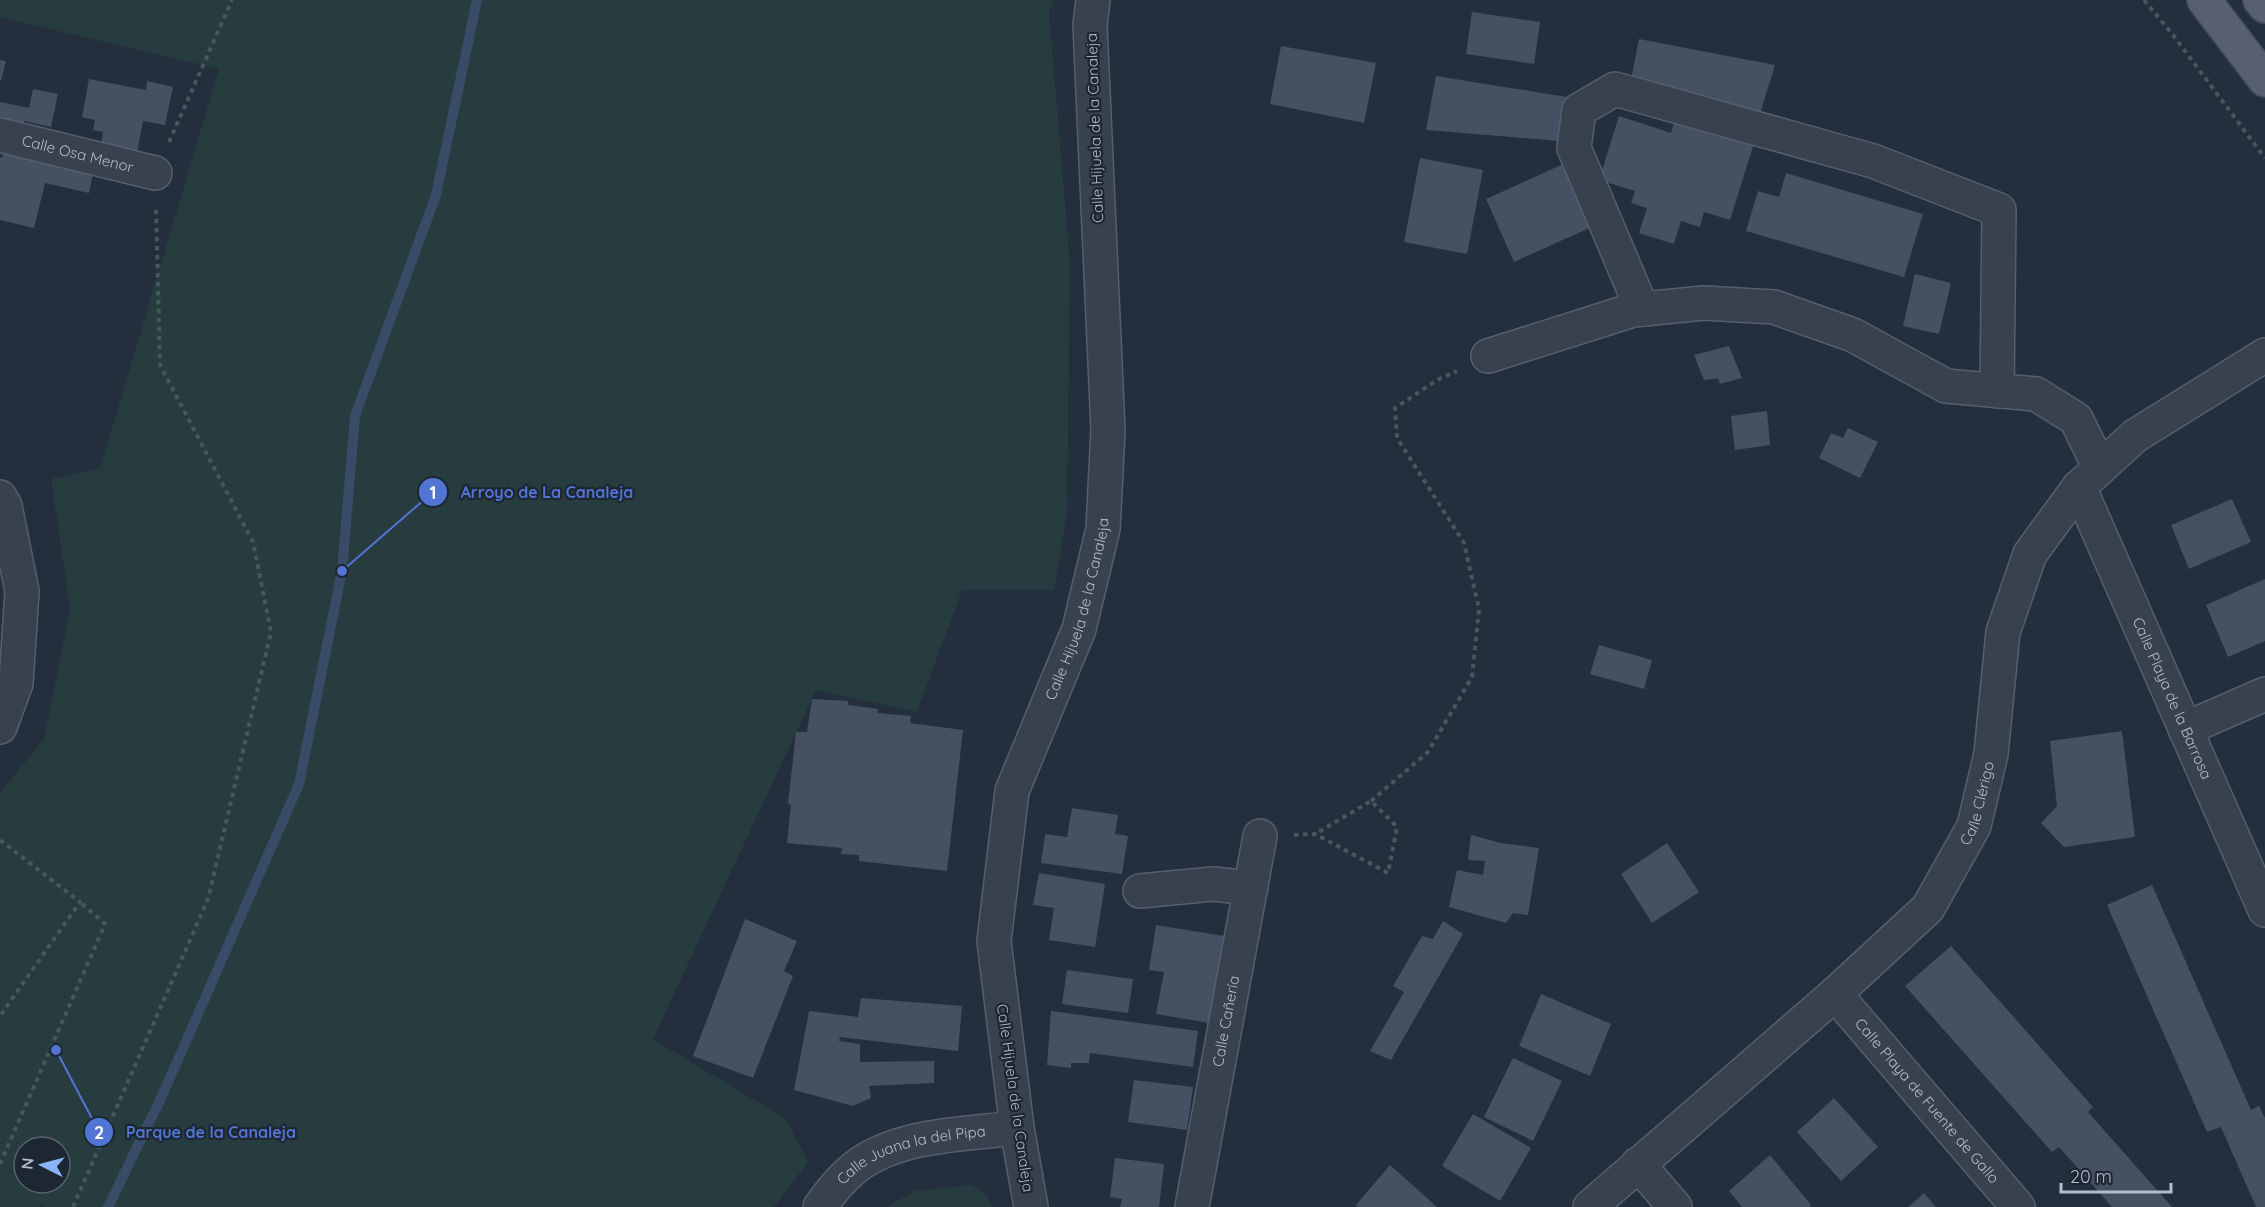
<svg xmlns="http://www.w3.org/2000/svg" width="2265" height="1207" viewBox="0 0 2265 1207" font-family="Quicksand,sans-serif">
<rect width="100%" height="100%" fill="#242f3e"/>
<path fill="#263c3f" fill-rule="evenodd" d="M 0,0 L 1053,0 L 1049,13 L 1070,264 L 1067,512 L 1054,590 L 962,590 L 917,712 L 816,690 L 653,1039 L 786,1119 L 808,1162 L 774,1207 L 45,1207 L 41,1204 L 40,1207 L 0,1207 L 0,793 L 44,739 L 70,608 L 51,479 L 100,469 L 219,69 L 0,17 ZM 24,1147 L 60,1147 L 60,1183 L 24,1183 Z
M 970,1185 C 982,1189 988,1195 992,1207 L 886,1207 L 915,1191 Z"/>
<g fill="none" stroke-linecap="round" stroke-linejoin="round">
<path stroke="#394c67" stroke-width="10" d="M 108,1207 L 162,1096 L 299,784 L 342,571 L 355,416 L 436,195 L 477,0"/>
</g>
<path fill="#455162" d="M 1472,12 L 1540,22 L 1534,64 L 1466,54 Z
M 1639,39 L 1775,65 L 1759,117 L 1630,85 Z
M 1281,46 L 1376,63 L 1364,123 L 1270,104 Z
M 0,60 L 6,61 L 1,81 L 0,80 Z
M 1436,76 L 1567,97 L 1559,141 L 1426,130 Z
M 89,79 L 146,90 L 147,81 L 173,87 L 165,125 L 143,121 L 136,158 L 100,150 L 103,132 L 93,130 L 95,120 L 82,117 Z
M 33,89 L 58,94 L 51,127 L 24,121 L 23,128 L 0,123 L 0,102 L 29,108 Z
M 1676,115 L 1755,140 L 1730,220 L 1704,212 L 1700,227 L 1681,221 L 1674,244 L 1639,233 L 1647,208 L 1631,203 L 1635,191 L 1599,180 L 1619,116 L 1671,133 Z
M 4,147 L 94,169 L 89,193 L 45,183 L 34,228 L 0,220 L 0,157 L 2,158 Z
M 1420,158 L 1483,170 L 1467,254 L 1404,242 Z
M 1570,161 L 1598,224 L 1514,262 L 1486,199 Z
M 1786,173 L 1923,214 L 1904,277 L 1746,231 L 1758,191 L 1779,197 Z
M 1915,274 L 1951,283 L 1939,334 L 1903,326 Z
M 1729,346 L 1742,378 L 1720,384 L 1718,378 L 1704,380 L 1694,355 Z
M 1767,411 L 1770,445 L 1735,450 L 1731,416 Z
M 1848,428 L 1878,442 L 1860,478 L 1819,458 L 1831,433 L 1843,438 Z
M 2232,499 L 2251,542 L 2189,569 L 2171,525 Z
M 2265,579 L 2265,641 L 2228,657 L 2206,605 Z
M 1599,645 L 1652,660 L 1644,689 L 1590,674 Z
M 812,699 L 848,701 L 848,705 L 878,709 L 877,713 L 911,716 L 910,723 L 963,730 L 947,871 L 859,861 L 859,855 L 841,854 L 842,848 L 787,843 L 791,805 L 788,804 L 796,732 L 807,732 Z
M 2122,731 L 2135,837 L 2064,847 L 2041,823 L 2057,806 L 2050,741 Z
M 1072,808 L 1118,815 L 1115,834 L 1128,836 L 1122,874 L 1041,863 L 1045,834 L 1067,837 Z
M 1471,835 L 1501,843 L 1539,848 L 1528,915 L 1513,913 L 1506,923 L 1449,907 L 1457,870 L 1483,875 L 1485,861 L 1468,860 Z
M 1667,843 L 1699,892 L 1652,923 L 1621,874 Z
M 1039,873 L 1105,884 L 1095,947 L 1049,940 L 1054,908 L 1033,905 Z
M 2152,885 L 2251,1110 L 2259,1106 L 2265,1118 L 2265,1207 L 2256,1207 L 2221,1127 L 2207,1132 L 2107,905 Z
M 745,919 L 797,941 L 784,971 L 793,976 L 753,1078 L 693,1056 Z
M 1443,921 L 1463,934 L 1391,1060 L 1370,1051 L 1404,992 L 1393,986 L 1422,936 L 1433,939 Z
M 1156,925 L 1224,936 L 1210,1023 L 1156,1014 L 1164,972 L 1149,970 Z
M 1951,946 L 2093,1107 L 2088,1112 L 2172,1207 L 2112,1207 L 2059,1147 L 2052,1152 L 1905,986 Z
M 1067,970 L 1133,979 L 1128,1013 L 1062,1004 Z
M 1541,994 L 1611,1024 L 1590,1076 L 1519,1046 Z
M 861,998 L 962,1006 L 958,1051 L 840,1037 L 839,1041 L 860,1044 L 860,1062 L 934,1061 L 934,1083 L 869,1086 L 871,1098 L 853,1106 L 794,1090 L 809,1011 L 858,1017 Z
M 1051,1011 L 1198,1031 L 1193,1067 L 1090,1053 L 1089,1063 L 1071,1063 L 1071,1068 L 1047,1065 Z
M 1513,1058 L 1562,1081 L 1533,1141 L 1484,1117 Z
M 1134,1080 L 1193,1087 L 1187,1130 L 1128,1122 Z
M 1834,1098 L 1878,1147 L 1841,1181 L 1797,1132 Z
M 1473,1114 L 1531,1148 L 1500,1201 L 1442,1166 Z
M 1770,1155 L 1811,1205 L 1809,1207 L 1742,1207 L 1729,1191 Z
M 1115,1158 L 1164,1164 L 1159,1207 L 1120,1207 L 1122,1199 L 1110,1197 Z
M 1390,1165 L 1437,1207 L 1358,1207 L 1356,1205 Z
M 1924,1193 L 1936,1207 L 1908,1207 Z"/>
<g fill="none" stroke-linecap="round" stroke-linejoin="round">
<g stroke="#565f6c" stroke-width="36">
<g id="minor">
<path id="s1" d="M 0,135 L 155,173"/>
<path d="M 1642,309 L 1574,148 L 1579,110 L 1615,89 L 1873,161 L 1999,210 L 1997,391"/>
<path d="M 1488,356 L 1633,310 L 1704,303 L 1774,307 L 1853,335 L 1946,386 L 2036,394 L 2076,419 L 2100,468"/>
<path id="s2" d="M 2079,487 L 2265,910"/>
<path d="M 0,497 L 5,506 L 22,591 L 16,683 L 0,727"/>
<path d="M 2185,729 L 2265,694"/>
<path d="M 1140,891 L 1213,884 L 1251,888"/>
<path id="s3" d="M 1835,994 L 2018,1207"/>
<path d="M 1638,1164 L 1675,1207"/>
<path id="s4" d="M 820,1207 C 831,1191 845,1174 861,1163 C 905,1134 967,1134 1017,1128"/>
<path id="s5" d="M 1031,1207 L 1017,1128 L 994,941 L 1012,791 L 1079,629 L 1103,529 L 1108,430 L 1090,25 L 1093,0"/>
<path id="s6" d="M 1192,1207 L 1260,836"/>
<path id="s7" d="M 1590,1207 L 1835,994 L 1928,908 L 1974,826 L 1991,754 L 2003,632 L 2030,554 L 2079,487 L 2135,436 L 2265,355"/>
</g>
</g>
<g stroke="#414a57" stroke-width="36">
<path id="major" d="M 2204,0 L 2265,80
M 2260,0 L 2265,6"/>
</g>
<path stroke="#44595c" stroke-width="4" stroke-dasharray="4.5 4.5" stroke-linecap="butt" d="M 2144,0 L 2173,35 L 2265,158
M 169,142 L 232,0
M 1371,801 L 1428,752 L 1472,677 L 1479,609 L 1464,543 L 1397,438 L 1395,408 L 1437,380 L 1457,371
M 1294,835 L 1315,834 L 1388,873 L 1397,827 L 1371,801 L 1315,834
M 0,840 L 80,902 L 0,1016
M 0,1164 L 105,924 L 80,902
M 73,1207 L 208,899 L 271,632 L 253,542 L 160,365 L 156,207"/>
<use href="#minor" stroke="#38414e" stroke-width="33"/>
<use href="#major" stroke="#56606e" stroke-width="33"/>
</g>
<g text-anchor="middle" stroke-width="4.5" stroke-linejoin="round" paint-order="stroke">
<g font-size="15" fill="#b4bcc9" stroke="#1d2633">
<text transform="translate(1095 128) rotate(-92)" y="5">Calle Hijuela de la Canaleja</text>
<text dy="5" stroke="none"><textPath href="#s1" startOffset="80">Calle Osa Menor</textPath></text>
<text dy="5" stroke="none"><textPath href="#s5" startOffset="614">Calle Hijuela de la Canaleja</textPath></text>
<text dy="5" stroke="none"><textPath href="#s2" startOffset="231">Calle Playa de la Barrosa</textPath></text>
<text dy="5" stroke="none"><textPath href="#s7" startOffset="568">Calle Clérigo</textPath></text>
<text dy="5" stroke="none"><textPath href="#s6" startOffset="189">Calle Cañería</textPath></text>
<text transform="translate(1015 1098) rotate(82)" y="5">Calle Hijuela de la Canaleja</text>
<text dy="5" stroke="none"><textPath href="#s3" startOffset="141">Calle Playa de Fuente de Gallo</textPath></text>
<text dy="5" stroke="none"><textPath href="#s4" startOffset="111">Calle Juana la del Pipa</textPath></text>
</g>
</g>
<path fill="none" stroke="#5274d3" stroke-width="2" d="M342 571L433 492M56 1050L99 1132"/>
<g fill="#5274d3" stroke="#1d2633" stroke-width="2">
<circle cx="342" cy="571" r="6"/>
<circle cx="56" cy="1050" r="6"/>
<circle cx="433" cy="492" r="15"/>
<circle cx="99" cy="1132" r="15"/>
</g>
<g font-size="18" text-anchor="middle" font-weight="bold" fill="#fff">
<text x="433" y="499">1</text>
<text x="99" y="1139">2</text>
</g>
<g font-size="16" text-anchor="middle" font-weight="bold" fill="#5274d3" stroke="#1d2633" stroke-width="4.5" stroke-linejoin="round" paint-order="stroke">
<text x="547" y="498">Arroyo de La Canaleja</text>
<text x="211" y="1138">Parque de la Canaleja</text>
</g>
<g transform="translate(42 1165) rotate(276)"><circle r="28" fill="#1d2633" stroke="#59626f" stroke-width="1.5"/>
<path d="M0-4.5L10 22L0 15L-10 22Z" fill="#8ab4f8"/>
<text y="-9" font-size="16" font-weight="bold" text-anchor="middle" fill="#b4bcc9">N</text>
</g>
<path d="M2061 1183v9h110v-9" fill="none" stroke="#b4bcc9" stroke-width="3"/>
<text x="2070" y="1183" font-size="18" fill="#b4bcc9" stroke="#1d2633" stroke-width="4.5" paint-order="stroke">20 m</text>
</svg>
